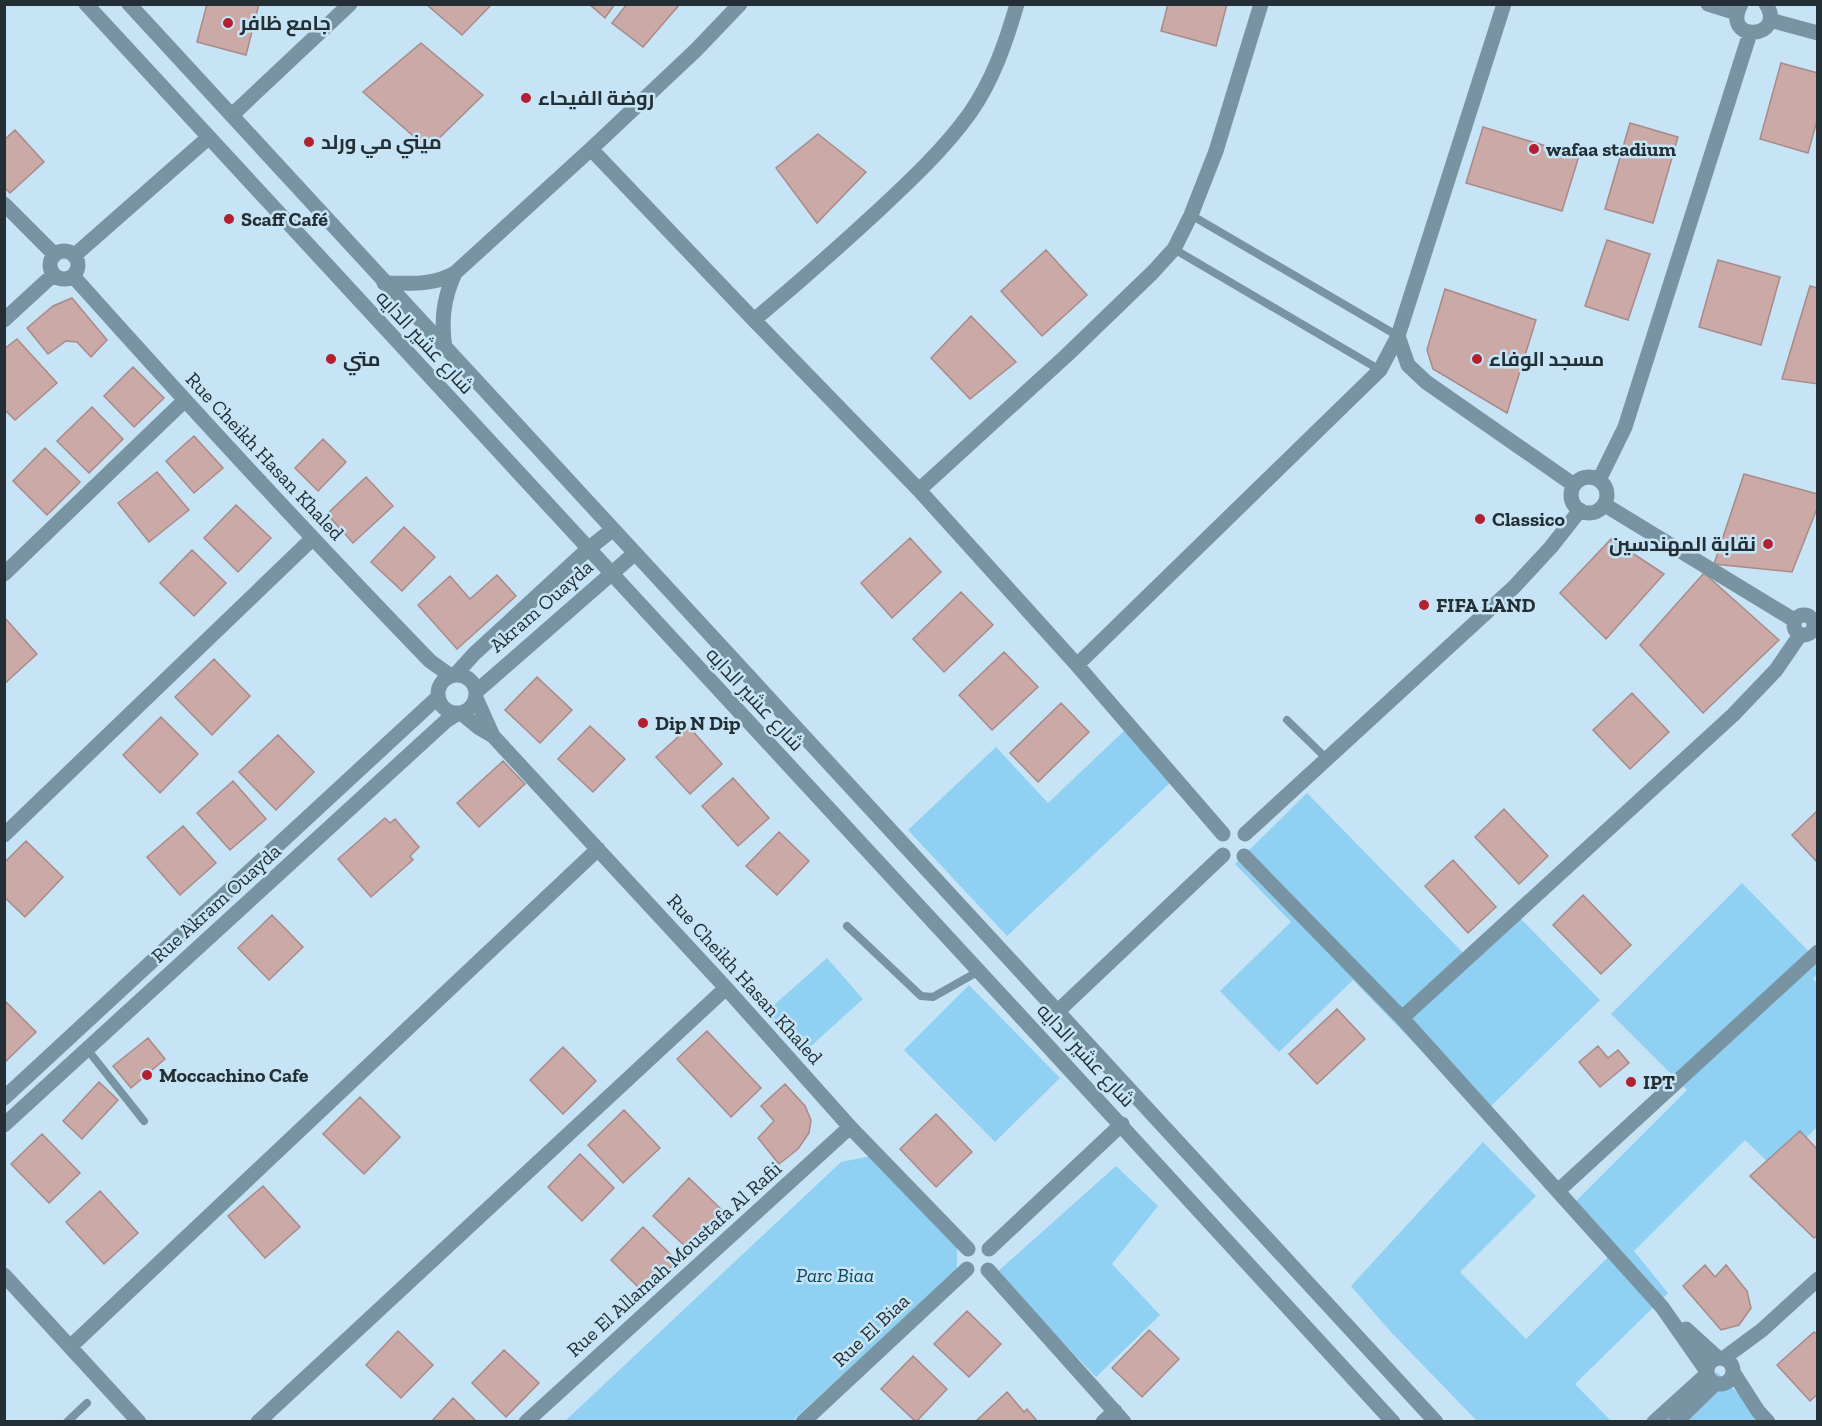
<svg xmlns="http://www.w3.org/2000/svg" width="1822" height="1426" viewBox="0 0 1822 1426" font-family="'Zilla Slab',Cairo,serif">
<rect width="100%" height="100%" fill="#c6e4f5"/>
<path fill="#90d0f2" d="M 1125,730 L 1172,781 L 1007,936 L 908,830 L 996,747 L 1048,803 Z
M 1307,793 L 1472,962 L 1519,917 L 1600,1000 L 1483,1114 L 1353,980 L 1279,1052 L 1220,991 L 1291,922 L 1235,864 Z
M 1742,883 L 1817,960 L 1817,974 L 1813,979 L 1818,984 L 1817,1127 L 1775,1169 L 1745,1140 L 1634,1251 L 1668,1293 L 1575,1384 L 1611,1421 L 1477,1421 L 1389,1330 L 1351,1286 L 1483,1142 L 1536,1196 L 1460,1272 L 1526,1339 L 1610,1255 L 1566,1211 L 1687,1090 L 1611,1014 Z
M 827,958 L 863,999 L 801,1055 L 765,1013 Z
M 969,985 L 1060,1078 L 995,1142 L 904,1050 Z
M 876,1155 L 957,1235 L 957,1270 L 792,1421 L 564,1422 L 841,1162 Z
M 1116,1166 L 1158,1206 L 1112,1264 L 1160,1315 L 1096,1377 L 996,1273 Z
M 1717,1372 L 1765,1421 L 1666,1422 Z"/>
<path fill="#caa9a7" stroke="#a98a88" stroke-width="1.5" d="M 207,4 L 259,4 L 246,55 L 197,42 Z
M 426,4 L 492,4 L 462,35 Z
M 589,4 L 615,4 L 605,18 Z
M 627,4 L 680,4 L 643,47 L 612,23 Z
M 1168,4 L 1227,4 L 1216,46 L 1161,31 Z
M 421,43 L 483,95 L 428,149 L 363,92 Z
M 1781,63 L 1818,73 L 1818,117 L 1808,153 L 1760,139 Z
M 1630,123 L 1678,137 L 1653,223 L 1605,209 Z
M 1483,127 L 1579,156 L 1562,211 L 1466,183 Z
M 15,130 L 44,162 L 10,193 L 4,187 L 4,140 Z
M 818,134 L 866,172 L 817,223 L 776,168 Z
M 1607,240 L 1650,254 L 1628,320 L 1585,306 Z
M 1046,250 L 1087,295 L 1042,336 L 1001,291 Z
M 1718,260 L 1780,277 L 1761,345 L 1699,327 Z
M 1810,286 L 1818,288 L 1818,384 L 1782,379 Z
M 1445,289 L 1536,320 L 1507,413 L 1433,369 L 1427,350 Z
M 72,298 L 107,340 L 91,357 L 77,342 L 66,341 L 48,354 L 27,328 L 53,306 Z
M 971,316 L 1016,362 L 970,399 L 931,358 Z
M 17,339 L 57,383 L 15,420 L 4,409 L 4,349 Z
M 133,367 L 164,398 L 134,427 L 104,396 Z
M 92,407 L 123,439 L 89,473 L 57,441 Z
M 194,436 L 223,468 L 194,493 L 166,461 Z
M 323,439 L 346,462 L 318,491 L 295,468 Z
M 45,448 L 80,482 L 47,515 L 13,481 Z
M 157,472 L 189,510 L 149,542 L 118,503 Z
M 1744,474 L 1818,494 L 1818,506 L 1792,572 L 1714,564 Z
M 366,477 L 393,506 L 353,543 L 327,514 Z
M 236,505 L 271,538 L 238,572 L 204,538 Z
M 404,527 L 435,557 L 402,591 L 371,562 Z
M 910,538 L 941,572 L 892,618 L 861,583 Z
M 1611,539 L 1664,574 L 1606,639 L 1560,593 Z
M 192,550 L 226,583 L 194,616 L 160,583 Z
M 1704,573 L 1779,640 L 1703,713 L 1640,645 Z
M 497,575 L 516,596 L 457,649 L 418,605 L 450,576 L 470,599 Z
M 961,592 L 993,625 L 944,672 L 913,639 Z
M 4,617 L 37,654 L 4,684 Z
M 1004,652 L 1038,687 L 992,730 L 959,695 Z
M 214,659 L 250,696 L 212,735 L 175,697 Z
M 537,677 L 572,710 L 540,743 L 505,710 Z
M 1632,693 L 1669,732 L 1630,769 L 1593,730 Z
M 1061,703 L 1089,732 L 1038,782 L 1010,753 Z
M 161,717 L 198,754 L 160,793 L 123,755 Z
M 590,726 L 625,759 L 593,792 L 558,759 Z
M 689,727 L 722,764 L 690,794 L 656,757 Z
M 278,735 L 314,772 L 276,810 L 239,772 Z
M 503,761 L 525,784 L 479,827 L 457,803 Z
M 733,778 L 769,818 L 738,846 L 702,806 Z
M 233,781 L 266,819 L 230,850 L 197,813 Z
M 1504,809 L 1548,856 L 1519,884 L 1475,837 Z
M 1816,812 L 1818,814 L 1818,863 L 1792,835 Z
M 385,818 L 390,823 L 395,819 L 419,847 L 410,856 L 413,860 L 371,897 L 338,859 Z
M 183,826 L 216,863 L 180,895 L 147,857 Z
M 779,832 L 809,861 L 777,895 L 746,866 Z
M 26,841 L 63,877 L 25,917 L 4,897 L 4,863 Z
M 1453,860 L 1496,907 L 1468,933 L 1425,886 Z
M 1583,895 L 1631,945 L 1601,974 L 1553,925 Z
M 272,915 L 303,947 L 269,980 L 238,948 Z
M 4,1000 L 36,1032 L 4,1063 Z
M 1337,1009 L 1365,1039 L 1317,1084 L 1289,1054 Z
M 707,1031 L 761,1088 L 731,1117 L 677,1059 Z
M 148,1038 L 165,1059 L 131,1088 L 113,1066 Z
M 1598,1046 L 1608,1058 L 1618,1050 L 1629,1063 L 1600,1087 L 1579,1062 Z
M 563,1047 L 596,1081 L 563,1114 L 530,1080 Z
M 99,1082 L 118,1100 L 82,1139 L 63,1121 Z
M 785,1084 L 805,1106 L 811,1120 L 809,1133 L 798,1149 L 779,1164 L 758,1138 L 774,1121 L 761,1106 Z
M 360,1097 L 400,1137 L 364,1174 L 323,1134 Z
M 624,1110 L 660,1148 L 623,1183 L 588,1145 Z
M 936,1114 L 972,1152 L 936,1187 L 900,1149 Z
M 1800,1131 L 1818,1150 L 1818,1235 L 1814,1238 L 1750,1176 Z
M 42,1134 L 80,1173 L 49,1203 L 11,1164 Z
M 580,1154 L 614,1188 L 582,1221 L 548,1187 Z
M 689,1178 L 723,1211 L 688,1249 L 653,1216 Z
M 263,1186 L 300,1227 L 265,1258 L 228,1216 Z
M 100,1191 L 138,1233 L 104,1264 L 66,1222 Z
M 643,1227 L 677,1261 L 645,1294 L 611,1260 Z
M 1705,1265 L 1715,1277 L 1726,1265 L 1747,1291 L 1751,1308 L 1739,1325 L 1721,1330 L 1683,1286 Z
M 967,1311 L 1001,1344 L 969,1377 L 934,1344 Z
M 1149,1330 L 1179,1359 L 1142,1397 L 1112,1368 Z
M 398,1331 L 433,1365 L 401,1398 L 366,1365 Z
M 1814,1332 L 1818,1335 L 1818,1394 L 1810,1401 L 1777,1365 Z
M 504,1350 L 539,1383 L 506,1417 L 472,1383 Z
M 913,1356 L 947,1389 L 916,1422 L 881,1389 Z
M 1007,1392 L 1024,1412 L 1027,1409 L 1038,1422 L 975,1422 Z
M 453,1398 L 477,1422 L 431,1422 Z"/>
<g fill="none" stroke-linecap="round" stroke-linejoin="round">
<path stroke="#7894a3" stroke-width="8" d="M 1191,215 L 1398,336
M 1174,249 L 1380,370
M 1287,720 L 1326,758
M 847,926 L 921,996 L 933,997 L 979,971
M 87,1049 L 144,1121
M 67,1422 L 87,1403"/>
<path stroke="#7894a3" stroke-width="15" d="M 1708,4 L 1737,13
M 1741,4 C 1720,44 1788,39 1766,4
M 1770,20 L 1818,33
M 232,115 L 350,4
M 591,149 L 754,320 L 919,490 L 1077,665 L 1223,834
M 4,204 L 54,254
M50 265a14 14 0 1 1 28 0a14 14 0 1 1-28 0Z
M 75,255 L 208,138
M 73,276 C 190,407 308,535 430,661 L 451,676
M 384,283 C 408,283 433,286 455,273 L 591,149 L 696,50 L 740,4
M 4,320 L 53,275
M 754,320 C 797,284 839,247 880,209 C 912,179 945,148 970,113 C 993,80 1006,42 1017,4
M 1398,336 L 1408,365 L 1426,382 L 1574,485
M 445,350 C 441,321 443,299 455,273
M1571 495a18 18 0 1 1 36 0a18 18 0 1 1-36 0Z
M 1599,480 L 1625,427 L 1750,33
M 919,490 L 1067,355 L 1153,272 L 1174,249 L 1191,215 L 1216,151 L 1261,4
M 1605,505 L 1794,620
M 4,574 L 184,401
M1794 625a10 10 0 1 1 20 0a10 10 0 1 1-20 0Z
M 1077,665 L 1380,370 L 1398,336 L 1504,4
M438 694a19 19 0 1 1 38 0a19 19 0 1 1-38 0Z
M 455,675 L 474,654 L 588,549 L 612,530
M 477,691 L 634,554
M 476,698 L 493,736
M 461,713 L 478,727 L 493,736 L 726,988 L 850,1127 L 968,1249
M 1245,834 L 1514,587 L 1551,547 L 1580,510
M 4,835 L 312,539
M 1244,856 L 1402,1018 L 1662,1307 L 1706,1370
M 1057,1012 L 1223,855
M 1402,1018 L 1733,715 L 1776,670 L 1800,635
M 4,1098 L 438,697
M 4,1125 L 447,720 L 457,714
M 1558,1191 L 1818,952
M 989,1249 L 1122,1124
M 988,1270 L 1124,1422
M 4,1275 L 139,1422
M 1686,1329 L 1718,1358
M 70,1347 L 598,849
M1707 1371a13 13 0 1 1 26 0a13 13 0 1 1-26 0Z
M 1724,1358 L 1762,1330 L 1818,1279
M 1733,1372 L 1758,1411 L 1768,1422
M 258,1422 L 726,988
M 526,1422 L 850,1127
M 803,1422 L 967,1269
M 1103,1422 L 1115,1411
M 1654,1422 L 1707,1374
M 1676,1422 L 1715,1384"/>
<path stroke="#7894a3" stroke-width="15" d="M 86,4 C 520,479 960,947 1393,1422
M 129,4 L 1436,1422"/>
</g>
<g fill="#b22032" stroke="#c6e4f5" stroke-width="2">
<circle cx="228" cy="23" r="6"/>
<circle cx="526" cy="98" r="6"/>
<circle cx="309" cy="142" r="6"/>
<circle cx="1534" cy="149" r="6"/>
<circle cx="229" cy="219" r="6"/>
<circle cx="331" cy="359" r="6"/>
<circle cx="1477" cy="359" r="6"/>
<circle cx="1480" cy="519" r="6"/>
<circle cx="1768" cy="544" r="6"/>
<circle cx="1424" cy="605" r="6"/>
<circle cx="643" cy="723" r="6"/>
<circle cx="147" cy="1075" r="6"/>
<circle cx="1631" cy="1082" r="6"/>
</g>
<g text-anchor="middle" stroke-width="5" stroke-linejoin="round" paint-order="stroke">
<g font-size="20" font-weight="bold" fill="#232f35" stroke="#c6e4f5" text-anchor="start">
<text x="240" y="30">جامع ظافر</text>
<text x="538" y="105">روضة الفيحاء</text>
<text x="321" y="149">ميني مي ورلد</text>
<text x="1546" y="156">wafaa stadium</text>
<text x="241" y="226">Scaff Café</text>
<text x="343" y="366">متي</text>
<text x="1489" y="366">مسجد الوفاء</text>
<text x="1492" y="526">Classico</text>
<text x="1756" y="551" text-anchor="end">نقابة المهندسين</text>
<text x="1436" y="612">FIFA LAND</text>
<text x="655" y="730">Dip N Dip</text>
<text x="159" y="1082">Moccachino Cafe</text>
<text x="1643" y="1089">IPT</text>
</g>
<g font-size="20" fill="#232f35" stroke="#c6e4f5">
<text transform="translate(425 342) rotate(47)" y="7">شارع عشير الدايه</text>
<text transform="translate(265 456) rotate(47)" y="7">Rue Cheikh Hasan Khaled</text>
<text transform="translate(541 606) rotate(-41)" y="7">Akram Ouayda</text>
<text transform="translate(755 699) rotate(47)" y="7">شارع عشير الدايه</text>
<text transform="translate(216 903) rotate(-42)" y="7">Rue Akram Ouayda</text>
<text transform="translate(745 979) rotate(48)" y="7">Rue Cheikh Hasan Khaled</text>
<text transform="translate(1086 1055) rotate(47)" y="7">شارع عشير الدايه</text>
<text transform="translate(674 1259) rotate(-42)" y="7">Rue El Allamah Moustafa Al Rafii</text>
<text transform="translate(871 1330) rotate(-43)" y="7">Rue El Biaa</text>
</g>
<g font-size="20" font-style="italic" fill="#0c465f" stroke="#c6e4f5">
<text x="835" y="1282">Parc Biaa</text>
</g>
</g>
<rect width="1822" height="1426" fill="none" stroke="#232f35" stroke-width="12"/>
</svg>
